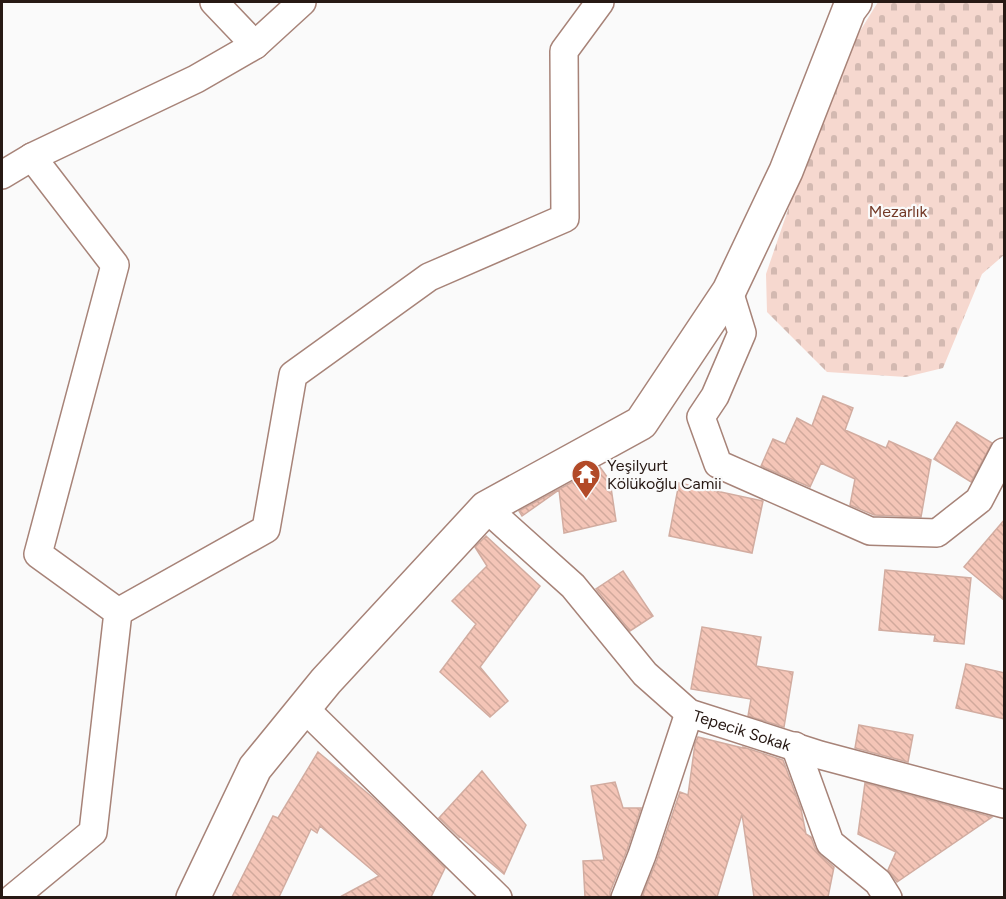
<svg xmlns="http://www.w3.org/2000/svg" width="1006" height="899" viewBox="0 0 1006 899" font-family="Figtree,sans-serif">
<defs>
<pattern id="cemetery-stones" width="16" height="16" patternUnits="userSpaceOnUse" patternTransform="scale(1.5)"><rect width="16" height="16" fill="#f6d8cf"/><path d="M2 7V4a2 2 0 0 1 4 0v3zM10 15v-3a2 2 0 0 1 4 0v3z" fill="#d3b9b1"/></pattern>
<pattern id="building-back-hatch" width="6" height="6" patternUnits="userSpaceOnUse" patternTransform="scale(1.5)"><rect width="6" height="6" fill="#f4c5b7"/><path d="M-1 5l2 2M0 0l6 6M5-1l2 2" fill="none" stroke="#d1a99c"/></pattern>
</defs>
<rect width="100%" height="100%" fill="#fafafa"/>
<path fill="url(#cemetery-stones)" d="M 878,2 L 1004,2 L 1004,255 L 982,274 L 943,368 L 906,377 L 827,372 L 767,312 L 766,274 L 836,70 Z"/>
<path fill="url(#building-back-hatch)" stroke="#d2aca0" stroke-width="1.5" d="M 823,396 L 853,408 L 845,430 L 886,448 L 889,441 L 931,460 L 921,517 L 874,515 L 850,505 L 855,479 L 821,463 L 810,487 L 761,466 L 773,439 L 785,444 L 797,418 L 812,426 Z
M 957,422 L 992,443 L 971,482 L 934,459 Z
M 600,467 L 610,481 L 616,521 L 564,533 L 559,490 L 522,516 L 519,511 Z
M 679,483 L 763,501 L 752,553 L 669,536 Z
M 1005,519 L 1005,601 L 964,567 Z
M 486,536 L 540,586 L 480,667 L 508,701 L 490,717 L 440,672 L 476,624 L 452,601 L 487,566 L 475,547 Z
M 885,570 L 971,578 L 964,644 L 934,641 L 935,635 L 879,630 Z
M 623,571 L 653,616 L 630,631 L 596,589 Z
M 702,627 L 761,637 L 756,666 L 793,672 L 784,727 L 748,716 L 751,699 L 691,689 Z
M 966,664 L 1005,673 L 1005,719 L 956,708 Z
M 859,725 L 913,735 L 908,762 L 855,748 Z
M 698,737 L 743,748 L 743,747 L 783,760 L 801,809 L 806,834 L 811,837 L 815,848 L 820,855 L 834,867 L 828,897 L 754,897 L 742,814 L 717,897 L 642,897 L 657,860 L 680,792 L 688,795 L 695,744 Z
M 318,752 L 372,797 L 445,868 L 431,897 L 340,897 L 379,876 L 320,826 L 317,833 L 311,829 L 279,897 L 232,897 L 273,816 L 278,818 Z
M 482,771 L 526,825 L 504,874 L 459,836 L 459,837 L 439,818 Z
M 615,782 L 623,808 L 641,808 L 627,850 L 610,892 L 610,897 L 585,897 L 583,861 L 604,860 L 591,786 Z
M 865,783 L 992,817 L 897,882 L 888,870 L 896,852 L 858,834 Z"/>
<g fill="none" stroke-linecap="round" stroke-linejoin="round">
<g stroke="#a78378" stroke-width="30">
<g id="minor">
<path d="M 214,2 L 255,45"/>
<path d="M 2,175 L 32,157 L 196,79 L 255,45 L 302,2"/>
<path d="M 729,291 L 742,333 L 715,396 L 701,417 L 718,464 L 870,531 L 937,533 L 979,500 L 1004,452"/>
<path id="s1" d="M 486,508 L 573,586 L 645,674 L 689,713 L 820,755 L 1004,804"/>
<path d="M 118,612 L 266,529 L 293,375 L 429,277 L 565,218 L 564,51 L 600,2"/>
<path d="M 304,708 L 498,898"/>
<path d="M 795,746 L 830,843 L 878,882 L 888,898"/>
<path d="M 13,898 L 93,832 L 118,612 L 38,554 L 115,265 L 32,157"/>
<path d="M 625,898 L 642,855 L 689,713"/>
</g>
</g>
<g stroke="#a78378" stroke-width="36">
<path id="secondary" d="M 193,898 L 255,768 L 326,681 L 486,508 L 641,423 L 729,291 L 786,171 L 849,10 L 855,2"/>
</g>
<use href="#minor" stroke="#fff" stroke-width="27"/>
<use href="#secondary" stroke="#fff" stroke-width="33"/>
</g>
<defs>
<g id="temple-pin" transform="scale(1.5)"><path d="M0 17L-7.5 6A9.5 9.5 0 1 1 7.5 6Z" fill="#b24a28" stroke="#fafafa"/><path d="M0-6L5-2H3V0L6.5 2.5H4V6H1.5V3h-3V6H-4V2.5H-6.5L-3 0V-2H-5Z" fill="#fff"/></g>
</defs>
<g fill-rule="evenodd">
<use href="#temple-pin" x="586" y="474"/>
</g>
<g text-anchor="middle" stroke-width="4.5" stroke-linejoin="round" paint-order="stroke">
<g font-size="16" fill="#733926" stroke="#fafafa">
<text x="898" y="217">Mezarlık</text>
</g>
<g font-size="16" fill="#271914" stroke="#fafafa" text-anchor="start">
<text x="607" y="471">Yeşilyurt<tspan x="607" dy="18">Kölükoğlu Camii</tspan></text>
</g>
<g font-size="16" fill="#271914" stroke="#fafafa">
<text dy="6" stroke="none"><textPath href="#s1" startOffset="345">Tepecik Sokak</textPath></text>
</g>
</g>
<rect width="1006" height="899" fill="none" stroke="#271914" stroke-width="6"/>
</svg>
